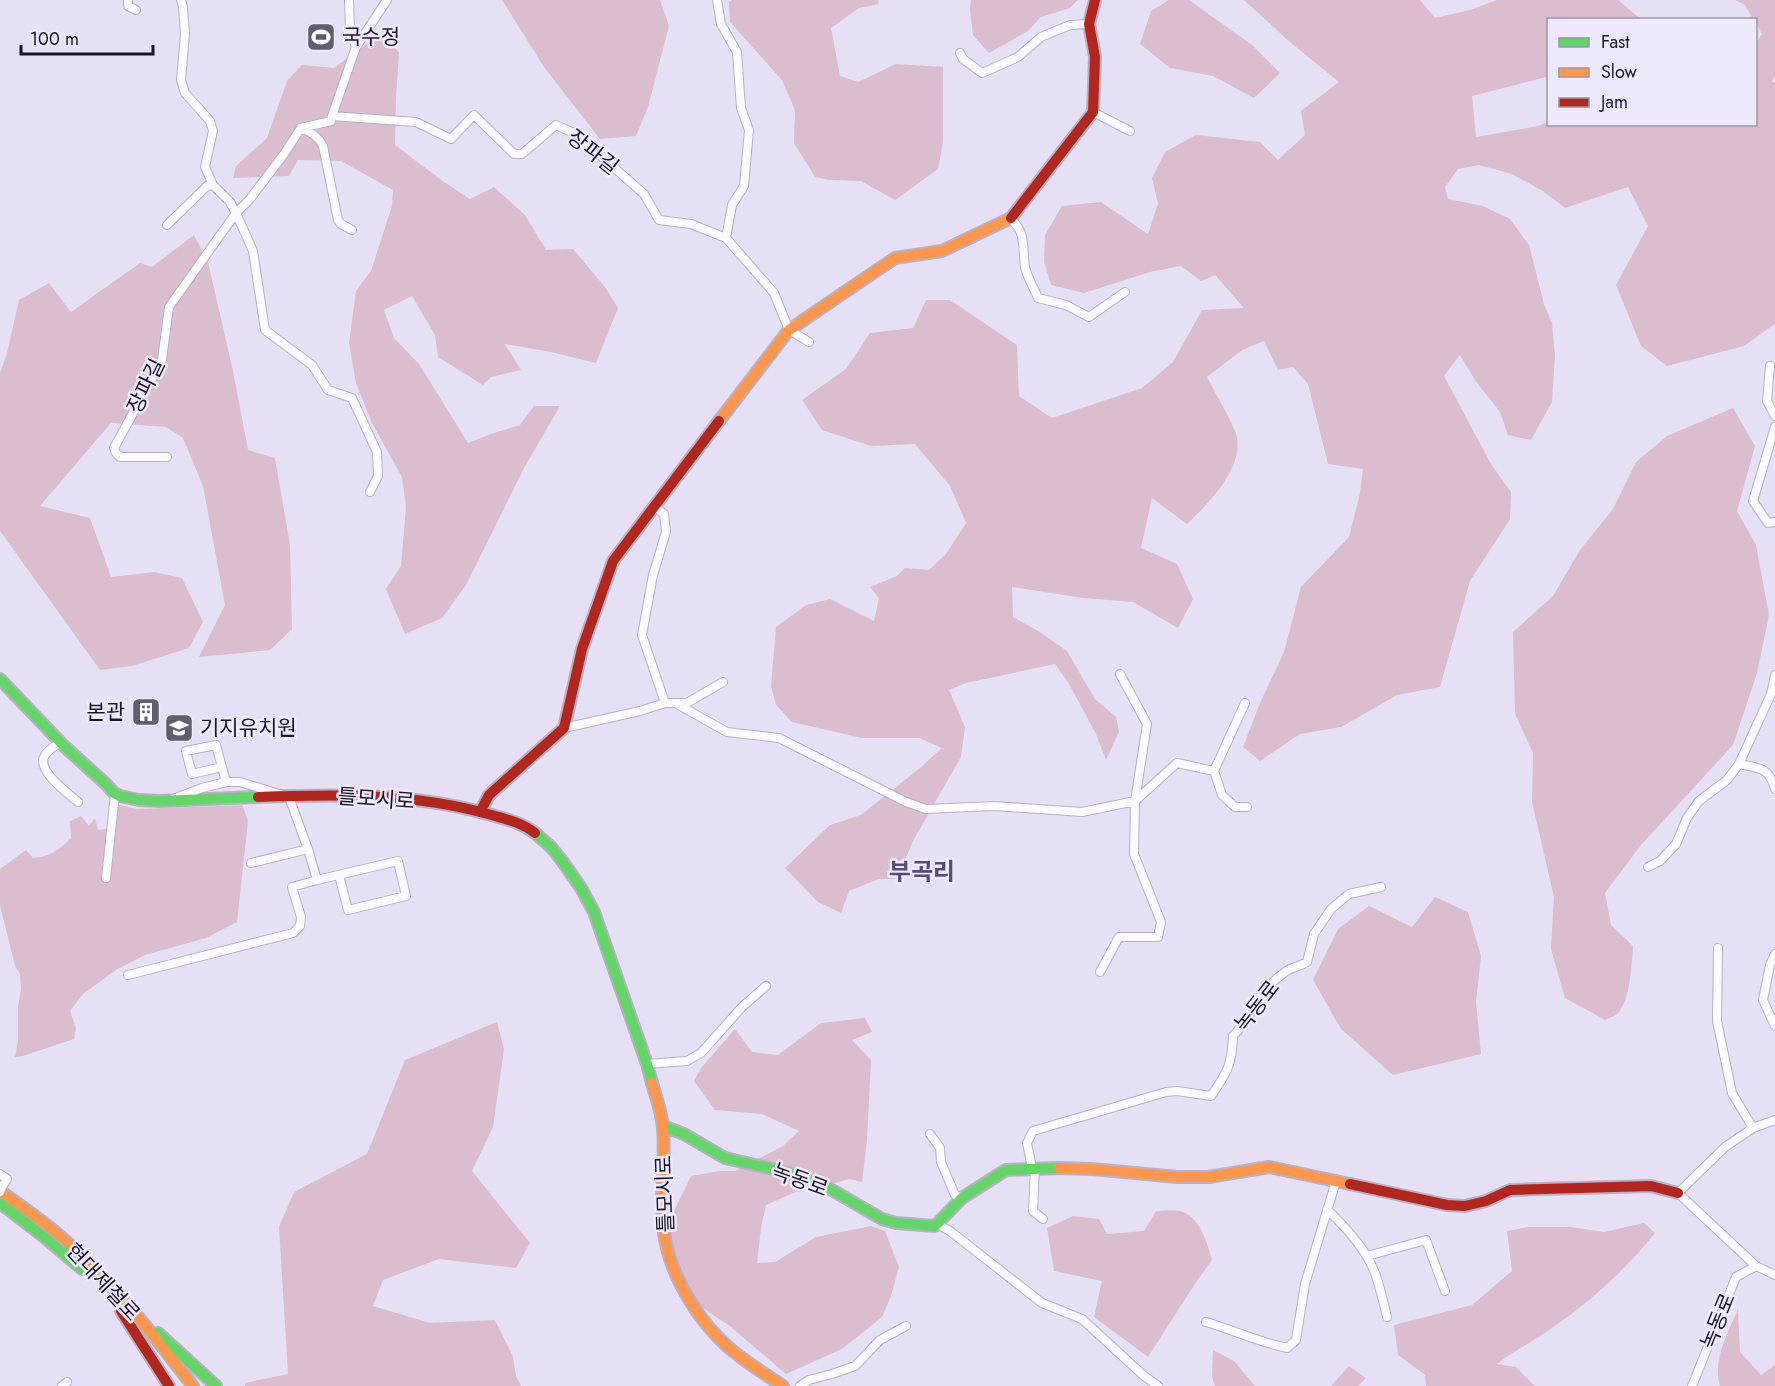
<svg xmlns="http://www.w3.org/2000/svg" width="1775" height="1386" viewBox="0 0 1775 1386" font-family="Jost,'Noto Sans KR',sans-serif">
<rect width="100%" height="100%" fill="#e6e0f6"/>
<path fill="#dcbccf" d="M 502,0 L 660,0 L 669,26 L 648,107 L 636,136 L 600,139 L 544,67 Z
M 732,0 L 878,0 L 879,4 L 859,8 L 831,28 L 840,76 L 858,82 L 896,64 L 943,67 L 943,142 L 938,169 L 895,200 L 861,181 L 829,180 L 815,177 L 794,143 L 795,110 L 782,80 L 730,22 L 729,2 Z
M 971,0 L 1078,0 L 1070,8 L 1041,17 L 1028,31 L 989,53 L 973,35 L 970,9 Z
M 1169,0 L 1189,0 L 1252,45 L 1280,73 L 1254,98 L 1213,76 L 1170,68 L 1140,44 L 1151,11 Z
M 1244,0 L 1420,0 L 1435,18 L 1470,10 L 1497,0 L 1618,0 L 1641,19 L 1548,20 L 1548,81 L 1546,77 L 1472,96 L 1476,137 L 1538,126 L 1548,122 L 1548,124 L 1756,124 L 1756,43 L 1762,34 L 1756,23 L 1756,20 L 1753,19 L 1745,5 L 1735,0 L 1775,0 L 1775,77 L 1772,81 L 1775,83 L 1775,324 L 1744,346 L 1667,366 L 1641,346 L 1616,285 L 1648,226 L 1628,187 L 1565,208 L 1543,191 L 1512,174 L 1479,165 L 1458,169 L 1445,187 L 1448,199 L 1483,206 L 1510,219 L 1529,245 L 1544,304 L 1552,323 L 1555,355 L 1552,402 L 1531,440 L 1508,435 L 1500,412 L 1475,380 L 1460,355 L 1444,376 L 1491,464 L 1511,492 L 1510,519 L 1470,581 L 1440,687 L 1397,695 L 1341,727 L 1300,734 L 1260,761 L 1243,747 L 1260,703 L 1284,652 L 1301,587 L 1349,537 L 1360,493 L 1363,469 L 1328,464 L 1308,384 L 1293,367 L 1278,370 L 1264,341 L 1242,350 L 1207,377 C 1216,395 1227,412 1235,431 C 1248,464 1209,503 1187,524 L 1152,498 L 1141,548 L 1177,564 L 1193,599 L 1178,628 L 1133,602 L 1083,598 L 1012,587 L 1013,617 L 1040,632 L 1067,651 L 1095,699 L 1116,717 L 1119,732 L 1106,760 L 1096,734 L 1068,682 L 1055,664 L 966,683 L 949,690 L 965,727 L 961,757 L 913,841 L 897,879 L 879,879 L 849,891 L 841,913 L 818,902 L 785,868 L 830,825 L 861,815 L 920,768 L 942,748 L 919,738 L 862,738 L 792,722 L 776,705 L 771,686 L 776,627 L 806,605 L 830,599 L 874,621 L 879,598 L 870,587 L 897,576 L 905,568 L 929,570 L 946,554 L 966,523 L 950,486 L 915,444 L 871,446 L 822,430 L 802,400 L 846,369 L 870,333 L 913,328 L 926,300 L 950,300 L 1017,345 L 1019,396 L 1052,418 L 1142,388 L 1173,362 L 1202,310 L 1244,308 L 1215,275 L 1201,281 L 1181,266 L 1150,272 L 1084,293 L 1051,285 L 1044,262 L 1045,235 L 1062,206 L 1101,202 L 1148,234 L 1158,204 L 1152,178 L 1165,152 L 1196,135 L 1260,142 L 1278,160 L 1305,135 L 1301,111 L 1339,82 L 1291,43 Z
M 383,32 L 399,53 L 396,97 L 395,145 L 444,182 L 470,199 L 494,187 L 525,215 L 546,250 L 573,249 L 605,287 L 618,308 L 596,363 L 551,352 L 505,344 L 521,370 L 491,377 L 483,385 L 438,357 L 435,335 L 412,296 L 384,310 L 394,338 L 419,364 L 468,443 L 491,434 L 520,425 L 534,406 L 560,406 L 524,468 L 466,585 L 442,618 L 405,634 L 386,589 L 401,566 L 406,507 L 402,477 L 372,423 L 356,383 L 349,343 L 356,291 L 371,271 L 392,206 L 393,190 L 341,161 L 298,160 L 289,176 L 233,178 L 236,166 L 267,138 L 287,81 L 302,65 L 334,68 Z
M 194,235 L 208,262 L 233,371 L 248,450 L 275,458 L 290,545 L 292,629 L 270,650 L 199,657 L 225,605 L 203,486 L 183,438 L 166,427 L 111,423 L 40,506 L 90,518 L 111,577 L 154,572 L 182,578 L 203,622 L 189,648 L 132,666 L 100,670 L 0,531 L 0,373 L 7,353 L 19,300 L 49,283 L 71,312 L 140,263 L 152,267 Z
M 1733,408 L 1755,446 L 1737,511 L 1756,545 L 1769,615 L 1757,673 L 1733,745 L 1641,845 L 1605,893 L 1611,925 L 1633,946 C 1632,963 1630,1001 1618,1013 C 1616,1016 1609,1018 1605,1020 L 1565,998 L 1551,949 L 1554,897 L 1532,802 L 1533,753 L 1515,714 L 1513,632 L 1553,596 L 1580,550 L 1613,509 L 1636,462 L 1667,436 Z
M 116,804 L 137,809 L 242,805 L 248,821 L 237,922 L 206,938 L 145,955 L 116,970 L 83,994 L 70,1011 L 76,1028 L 74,1039 L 23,1056 L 15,1057 L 18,1041 L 18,1007 L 21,989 L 20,974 L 15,966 L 0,905 L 0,869 L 26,850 L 33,858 C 49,857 60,850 71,838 L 70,821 L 81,816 L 89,826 L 95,818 L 98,830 L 112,828 Z
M 1435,897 L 1468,912 L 1481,956 L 1476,1002 L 1481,1054 L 1393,1075 L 1341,1029 L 1313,980 L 1338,929 L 1369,906 L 1412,927 Z
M 865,1018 L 872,1032 L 852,1040 L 871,1060 L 867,1140 L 862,1182 L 849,1179 L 808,1191 L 796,1192 L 766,1205 L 761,1228 L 757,1263 L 775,1262 L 816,1237 L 871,1226 L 885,1231 L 899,1267 L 891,1296 L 882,1317 L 842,1349 L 786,1374 L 731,1327 L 676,1290 L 669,1274 L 672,1215 L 691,1176 L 719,1171 L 735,1171 L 783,1146 L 799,1131 L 762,1114 L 715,1110 L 694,1081 L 701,1068 L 735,1029 L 752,1052 L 778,1055 L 821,1023 Z
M 497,1022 L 504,1049 L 493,1127 L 472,1171 L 530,1243 L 516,1268 L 439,1259 L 383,1280 L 373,1306 L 430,1323 L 495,1320 L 513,1357 L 516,1376 L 521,1386 L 245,1386 L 245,1383 L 288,1374 L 279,1227 L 294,1192 L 367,1154 L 405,1060 Z
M 1156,1211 C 1163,1211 1172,1210 1179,1211 C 1200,1215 1207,1243 1212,1260 L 1196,1282 L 1148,1357 L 1094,1317 L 1102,1281 L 1054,1271 L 1047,1228 L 1073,1216 L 1099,1219 L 1107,1234 L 1144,1231 Z
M 1644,1223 L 1655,1233 C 1626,1269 1590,1302 1552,1328 C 1534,1341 1514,1351 1497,1364 L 1516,1367 L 1535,1386 L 1426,1386 L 1425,1375 L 1398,1355 L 1394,1325 L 1472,1305 L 1512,1271 L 1507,1231 L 1528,1227 L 1570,1227 L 1604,1232 Z
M 1738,1309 L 1740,1352 L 1761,1375 L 1775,1365 L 1775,1386 L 1720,1386 C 1712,1360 1728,1333 1738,1309 Z
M 1213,1350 L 1234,1361 L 1255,1386 L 1215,1386 L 1212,1376 Z
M 1349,1366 L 1366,1378 L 1358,1386 L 1331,1386 Z"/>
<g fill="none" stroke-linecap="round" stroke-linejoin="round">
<g stroke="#b7b1c3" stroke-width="10">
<path id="street" d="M 128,0 L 128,6 L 136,10
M 181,0 L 183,7 L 185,34 L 181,80 L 185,93 L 210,121 L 213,131 L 205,167 L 213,185 L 230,202 L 236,213 L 253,251 L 265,330 L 312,365 L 328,390 L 352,398 L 377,452 L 378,476 L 370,492
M 349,0 L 350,29 L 356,47
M 717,0 L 721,24 L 737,52 L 741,108 L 749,130 L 744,186 L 732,205 L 726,238 L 774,293 L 789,330 L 809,342
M 960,53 L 963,59 L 982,73 L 1018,57 L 1041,37 L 1070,25 L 1089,24
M 1093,112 L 1130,131
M 332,116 L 356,47 L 387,0
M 302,129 C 312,132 319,138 323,146 L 338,220 L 341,224 L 352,230
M 1010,219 C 1027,231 1022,249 1025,267 C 1027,277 1034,288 1038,298 L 1066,305 L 1089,317 L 1125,292
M 167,225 L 207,186 L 213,185
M 1770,366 L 1767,401 L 1775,416
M 1775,427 L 1753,501 L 1768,523 L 1775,522
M 167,457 L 120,457 L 116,453 L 114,448 L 162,360 L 169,307 L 236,213 L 250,199 L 284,154 L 301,128 L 331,121 L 332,116 L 416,122 L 451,139 L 474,115 L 514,154 L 522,154 L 556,125 L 576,134 L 644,194 L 659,220 L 691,224 L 726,238
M 655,507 L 664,514 L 666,532 L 653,575 L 642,635 L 665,703
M 677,704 L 727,732 L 779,738 L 906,802 L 926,809 L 994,806 L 1082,812 L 1135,801 L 1177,763 L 1214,771 L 1222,795 L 1235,807 L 1247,807
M 564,728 L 640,711 L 665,703 L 687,703 L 723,682
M 59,743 C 55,746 48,750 45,755 C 35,770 68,793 78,802
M 1739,764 L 1771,694 L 1775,675
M 222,767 L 192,774 L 186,751 L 216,745 L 226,782 L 240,782 L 289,797 L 308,849 L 317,880 L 398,861 L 406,896 L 348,910 L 339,875
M 1214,771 L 1245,703
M 173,799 L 202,788 L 226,782
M 251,863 L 308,849
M 1648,867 L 1660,861 L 1676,844 L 1687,818 L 1699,801 L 1727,780 L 1739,764 C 1759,768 1769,767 1775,789
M 106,878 L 115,794
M 1718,948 L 1717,1021 L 1732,1093 L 1753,1128
M 1775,954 L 1770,965 L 1763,1000 L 1775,1026
M 1100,972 L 1119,937 L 1158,937 L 1161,922 L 1134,854 L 1135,801 L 1147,724 L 1120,674
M 128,975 L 293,933 L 300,926 L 301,917 L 292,887 L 317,880
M 647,1064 L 687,1061 L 701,1053 L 742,1007 L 766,986
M 1775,1120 L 1753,1128 L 1725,1147 L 1678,1193 L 1756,1266 L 1775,1275
M 930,1134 L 940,1148 L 941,1162 L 955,1195 L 962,1198
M 1032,1168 L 1027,1143 L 1033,1131 L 1166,1092 L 1177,1091 L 1211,1096 C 1227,1073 1232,1065 1233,1036 C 1245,1024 1246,1018 1255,1004 C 1262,993 1274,980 1285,972 C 1291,967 1299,967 1307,962 L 1314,934 L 1331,909 L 1349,894 L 1381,887
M 1035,1168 L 1033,1211 L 1043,1219
M 0,1174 L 7,1179 L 2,1187
M 1327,1209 C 1347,1229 1369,1252 1377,1279 C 1381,1292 1384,1304 1387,1317
M 937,1224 L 950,1231 L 1042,1303 L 1082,1319 L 1143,1375 L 1158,1386
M 1367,1256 L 1426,1240 L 1445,1291
M 1206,1322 C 1233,1330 1259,1342 1287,1348 L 1296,1340 L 1305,1284 L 1336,1181
M 62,1386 L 67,1382
M 800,1386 L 809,1380 L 832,1374 L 855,1366 L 880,1340 L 906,1326
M 1692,1386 L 1736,1277 L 1756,1266"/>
</g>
<g stroke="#b7b1c3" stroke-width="14">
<path id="fast" d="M 0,679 L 64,746 L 107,785 L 114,793 L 120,796 L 139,800 L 160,801 L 258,797
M 535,833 L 551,847 L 563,862 L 581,888 L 594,912 L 647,1064 L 652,1083
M 663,1126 L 684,1134 L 725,1158 L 789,1173 L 825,1186 L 882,1219 L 896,1223 L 935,1226 L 962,1198 L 1006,1170 L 1059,1168
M 0,1203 L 43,1236 L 82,1269
M 158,1333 L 216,1386"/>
</g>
<g stroke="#b7b1c3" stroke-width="14">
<path id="slow" d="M 719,421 L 789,330 L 895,258 L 942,251 L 1011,218
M 652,1083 C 656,1097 662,1113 663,1128 C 666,1162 659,1198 664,1233 C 670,1277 702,1328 738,1355 C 752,1366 768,1376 783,1386
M 1059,1168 L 1092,1169 L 1177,1177 L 1209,1177 L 1269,1167 L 1350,1184
M 0,1191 C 20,1205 40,1219 59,1235 C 110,1279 152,1333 193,1386"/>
</g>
<g stroke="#b7b1c3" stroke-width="14">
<path id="jam" d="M 1011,218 L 1093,112 L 1095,57 L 1089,24 L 1095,0
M 258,797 C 335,794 413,793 488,814 C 505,819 521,822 535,833
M 480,812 L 489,795 L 564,728 L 582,649 L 613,561 L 719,421
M 1350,1184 L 1447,1205 L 1465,1206 L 1486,1201 L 1510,1190 L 1651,1186 L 1678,1193
M 121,1311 L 169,1386"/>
</g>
<use href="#street" stroke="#fbfafe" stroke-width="8"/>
<use href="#fast" stroke="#63d668" stroke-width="10"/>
<use href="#slow" stroke="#ff974d" stroke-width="10"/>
<use href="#jam" stroke="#b3261e" stroke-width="10"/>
<g stroke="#b7b1c3" stroke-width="10" stroke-linecap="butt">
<path id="street-bridge" d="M 0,1192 L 2,1187"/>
</g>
<use href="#street-bridge" stroke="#fbfafe" stroke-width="8"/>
</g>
<defs>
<g id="stadium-square" transform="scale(1.5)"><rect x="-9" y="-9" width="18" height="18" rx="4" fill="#615c6e" stroke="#eee9fc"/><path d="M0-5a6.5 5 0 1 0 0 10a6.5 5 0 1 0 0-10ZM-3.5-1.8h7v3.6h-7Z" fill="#fff"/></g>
<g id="building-square" transform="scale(1.5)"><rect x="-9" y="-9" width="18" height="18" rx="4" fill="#615c6e" stroke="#eee9fc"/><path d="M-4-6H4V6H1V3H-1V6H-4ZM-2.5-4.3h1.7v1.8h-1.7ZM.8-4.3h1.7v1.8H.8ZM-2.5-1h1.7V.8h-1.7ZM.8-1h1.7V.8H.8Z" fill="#fff"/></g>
<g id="school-square" transform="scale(1.5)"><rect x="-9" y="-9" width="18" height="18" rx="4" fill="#615c6e" stroke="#eee9fc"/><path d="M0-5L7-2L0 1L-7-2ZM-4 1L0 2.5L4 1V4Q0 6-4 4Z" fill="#fff"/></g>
</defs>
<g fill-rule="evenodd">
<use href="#stadium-square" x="321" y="37"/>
<use href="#building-square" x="146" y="712"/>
<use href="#school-square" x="179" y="728"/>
</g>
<g text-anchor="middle" stroke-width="5" stroke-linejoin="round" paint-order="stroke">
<g font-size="21" fill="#1a1525" stroke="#eee9fc" text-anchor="start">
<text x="342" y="44">국수정</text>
<text x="125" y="719" text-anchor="end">본관</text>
<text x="200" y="735">기지유치원</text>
</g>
<g font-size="21" fill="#1a1525" stroke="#eee9fc">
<text transform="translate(593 152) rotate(38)" y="7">장파길</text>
<text transform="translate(146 386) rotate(-64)" y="7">장파길</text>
<text transform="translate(376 799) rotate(4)" y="7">틀모시로</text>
<text transform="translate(1257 1006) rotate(-52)" y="7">녹동로</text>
<text transform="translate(800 1180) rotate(20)" y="7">녹동로</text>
<text transform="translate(665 1194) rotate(-92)" y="7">틀모시로</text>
<text transform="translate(103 1282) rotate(47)" y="7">현대제철로</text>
<text transform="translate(1718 1321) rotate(-68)" y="7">녹동로</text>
</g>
<g font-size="24" font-weight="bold" fill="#594c74" stroke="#eee9fc">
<text x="922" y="880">부곡리</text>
</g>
</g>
<rect x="1547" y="18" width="210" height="108" fill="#eee9fc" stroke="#9994a6" stroke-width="1.5"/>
<rect x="1559" y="38" width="30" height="9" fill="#63d668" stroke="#9994a6" stroke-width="1.5"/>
<text x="1601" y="48" font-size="18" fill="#1a1525">Fast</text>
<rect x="1559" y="68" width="30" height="9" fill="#ff974d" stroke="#9994a6" stroke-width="1.5"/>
<text x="1601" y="78" font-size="18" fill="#1a1525">Slow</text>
<rect x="1559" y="98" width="30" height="9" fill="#b3261e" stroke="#9994a6" stroke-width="1.5"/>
<text x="1601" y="108" font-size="18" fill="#1a1525">Jam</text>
<path d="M21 45v9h132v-9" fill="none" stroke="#1a1525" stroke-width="3"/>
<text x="30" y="45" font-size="18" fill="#1a1525" stroke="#eee9fc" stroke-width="4.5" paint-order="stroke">100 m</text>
</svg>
